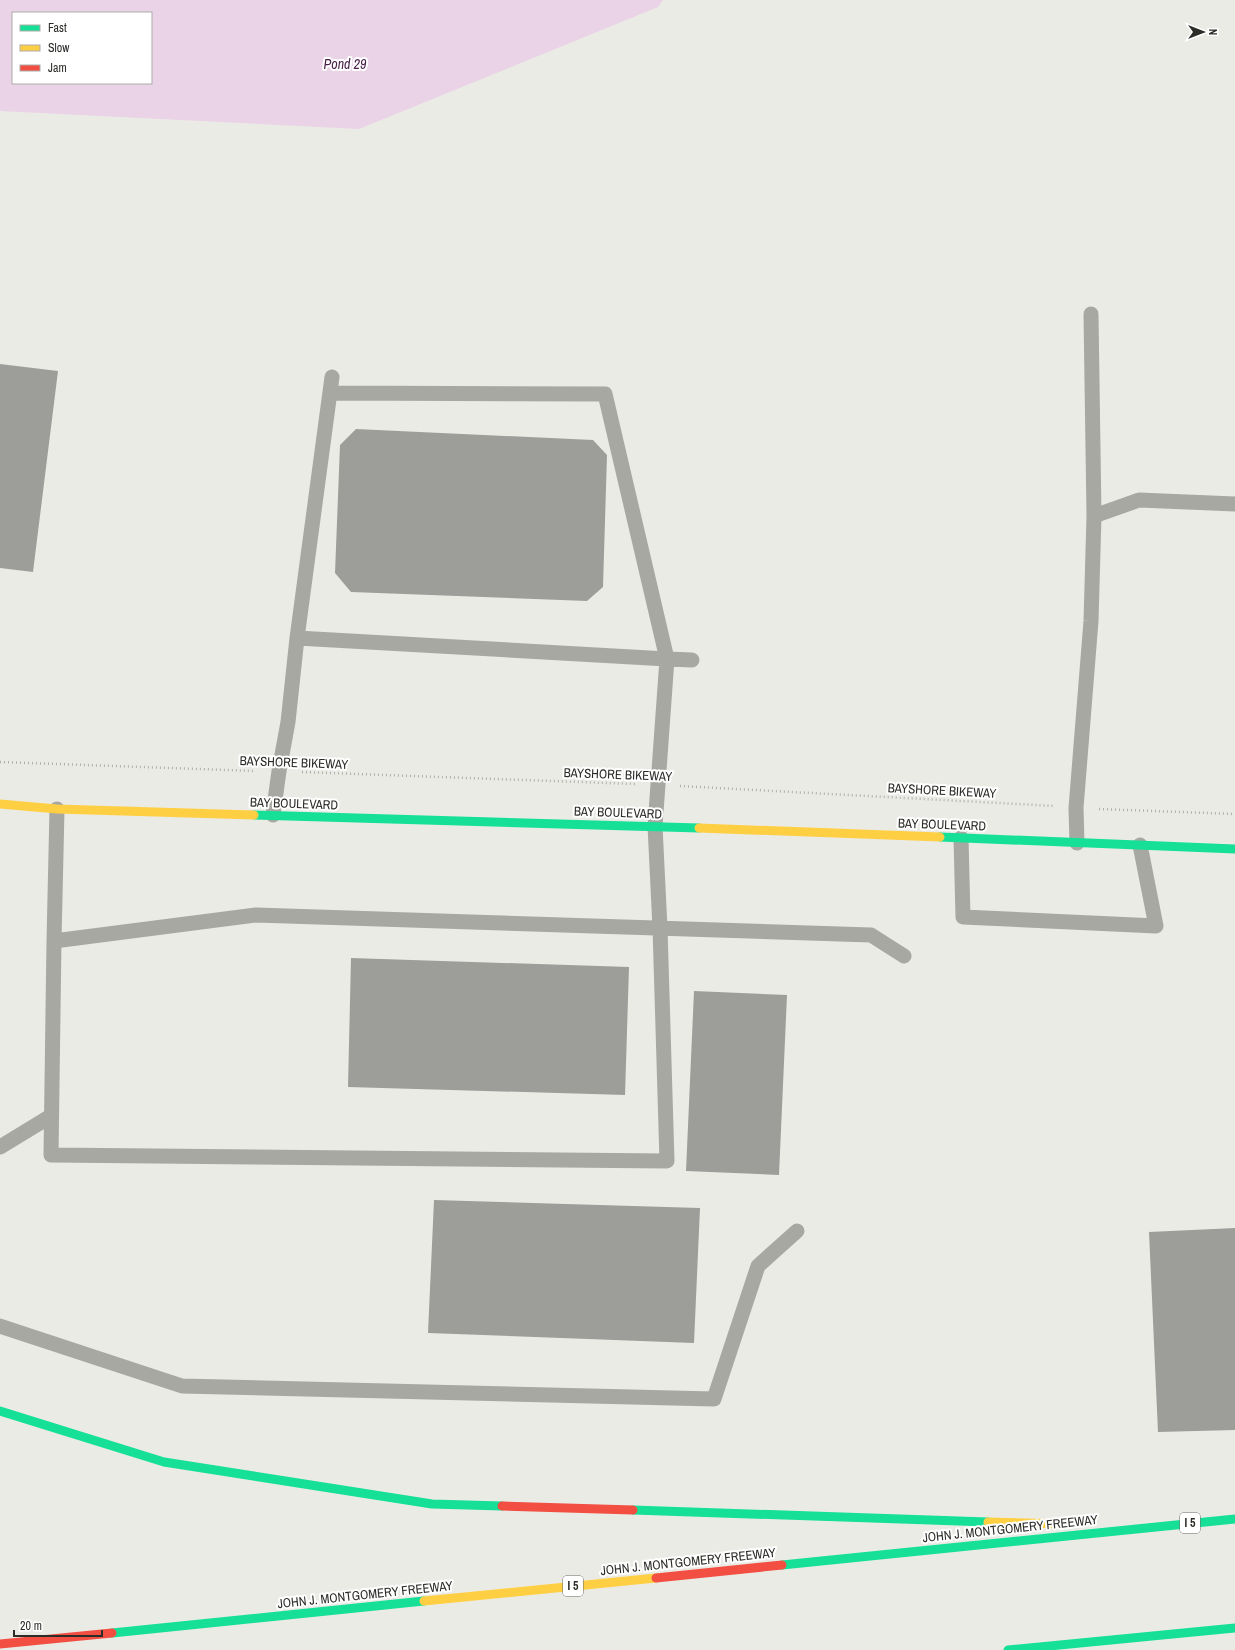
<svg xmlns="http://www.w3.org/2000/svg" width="1235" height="1650" viewBox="0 0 1235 1650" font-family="'Archivo Narrow',sans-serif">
<rect width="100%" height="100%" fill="#ebebe6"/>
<path fill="#ead2e7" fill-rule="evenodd" d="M 0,0 L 663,0 L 658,7 L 359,129 L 0,111 ZM 13,13 L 151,13 L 151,83 L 13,83 Z"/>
<path fill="#9d9d9a" d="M 0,364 L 58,371 L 33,572 L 0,568 Z
M 356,429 L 593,440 L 607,455 L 603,587 L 587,601 L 351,592 L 335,573 L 340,445 Z
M 351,958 L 629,967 L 625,1095 L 348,1087 Z
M 694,991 L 787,995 L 779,1175 L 686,1171 Z
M 434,1200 L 700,1208 L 694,1343 L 428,1333 Z
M 1235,1228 L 1235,1430 L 1158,1432 L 1149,1232 Z"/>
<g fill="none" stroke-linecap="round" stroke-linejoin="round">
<path stroke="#afafaa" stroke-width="2.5" stroke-dasharray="1 3" stroke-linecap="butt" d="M 0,762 L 255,771
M 302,772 L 635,784
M 680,786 L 1055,806
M 1099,809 L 1235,814"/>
<path stroke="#a8a8a2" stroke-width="15" d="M 1091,314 L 1094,516
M 297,638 L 667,659 L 605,394 L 330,393
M 57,809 L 54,941 L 256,915 L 871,935 L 904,956
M 273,815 L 279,771 L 288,722 L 297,638 L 332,377
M 961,838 L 963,917 L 1156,926 L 1140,845
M 1077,843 L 1076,808 L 1091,621 L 1094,516 L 1139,500 L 1235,504
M 54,941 L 51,1155 L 667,1161 L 660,928 L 655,826 L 667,659 L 692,660
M 0,1147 L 51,1116
M 0,1326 L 182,1386 L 714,1399 L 758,1266 L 797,1231"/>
<path stroke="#16e098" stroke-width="9" d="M 254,815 L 699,828
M 940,837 L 1235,849
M 0,1411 L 164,1462 L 432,1504 L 502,1506
M 633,1510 L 988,1522
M 782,1565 L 1235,1519
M 112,1633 L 424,1601
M 1008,1650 L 1235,1628"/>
<path stroke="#ffcf43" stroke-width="9" d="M 0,804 L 57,809 L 254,815
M 699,828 L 940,837
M 988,1522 L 1064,1524
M 424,1601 L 656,1578"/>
<path stroke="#f24e42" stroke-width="9" d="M 502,1506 L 633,1510
M 656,1578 L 782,1565
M 0,1644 L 112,1633"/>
</g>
<g text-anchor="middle" stroke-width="4" stroke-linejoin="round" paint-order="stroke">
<g fill="#fff" stroke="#6b6b68" stroke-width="1">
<rect x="1180" y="1513" width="20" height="20" rx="3"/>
<rect x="563" y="1576" width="20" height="20" rx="3"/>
</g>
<g font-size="12" font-weight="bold" fill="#2c2c28">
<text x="1190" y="1527">I 5</text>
<text x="573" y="1590">I 5</text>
</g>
<g font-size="13" fill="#2c2c28" stroke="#fff">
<text transform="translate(294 762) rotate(2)" y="5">BAYSHORE BIKEWAY</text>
<text transform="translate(618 774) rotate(2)" y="5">BAYSHORE BIKEWAY</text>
<text transform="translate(942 790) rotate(3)" y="5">BAYSHORE BIKEWAY</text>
<text transform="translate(294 803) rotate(2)" y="5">BAY BOULEVARD</text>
<text transform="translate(618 812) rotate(2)" y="5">BAY BOULEVARD</text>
<text transform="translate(942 824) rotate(2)" y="5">BAY BOULEVARD</text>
<text transform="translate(1010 1528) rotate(-6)" y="5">JOHN J. MONTGOMERY FREEWAY</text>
<text transform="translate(688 1561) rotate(-6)" y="5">JOHN J. MONTGOMERY FREEWAY</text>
<text transform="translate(365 1594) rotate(-6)" y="5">JOHN J. MONTGOMERY FREEWAY</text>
</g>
<g font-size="14" font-style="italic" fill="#4b224a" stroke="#fff">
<text x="345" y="69">Pond 29</text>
</g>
</g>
<rect x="12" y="12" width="140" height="72" fill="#ffffff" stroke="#ababa9"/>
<rect x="20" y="25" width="20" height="6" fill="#16e098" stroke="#ababa9"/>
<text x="48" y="32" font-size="12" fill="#2c2c28">Fast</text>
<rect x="20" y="45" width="20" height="6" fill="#ffcf43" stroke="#ababa9"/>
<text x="48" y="52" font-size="12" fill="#2c2c28">Slow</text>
<rect x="20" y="65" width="20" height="6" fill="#f24e42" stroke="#ababa9"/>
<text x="48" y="72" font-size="12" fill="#2c2c28">Jam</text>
<g transform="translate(1203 32) rotate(90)" stroke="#ffffff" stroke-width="3" paint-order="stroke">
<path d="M0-3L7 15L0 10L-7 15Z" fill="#2c2c28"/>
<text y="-6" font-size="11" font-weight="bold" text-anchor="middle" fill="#2c2c28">N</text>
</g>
<path d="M14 1630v6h88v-6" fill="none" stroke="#2c2c28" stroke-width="2"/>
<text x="20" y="1630" font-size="12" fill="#2c2c28" stroke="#ffffff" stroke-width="3" paint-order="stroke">20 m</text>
</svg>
